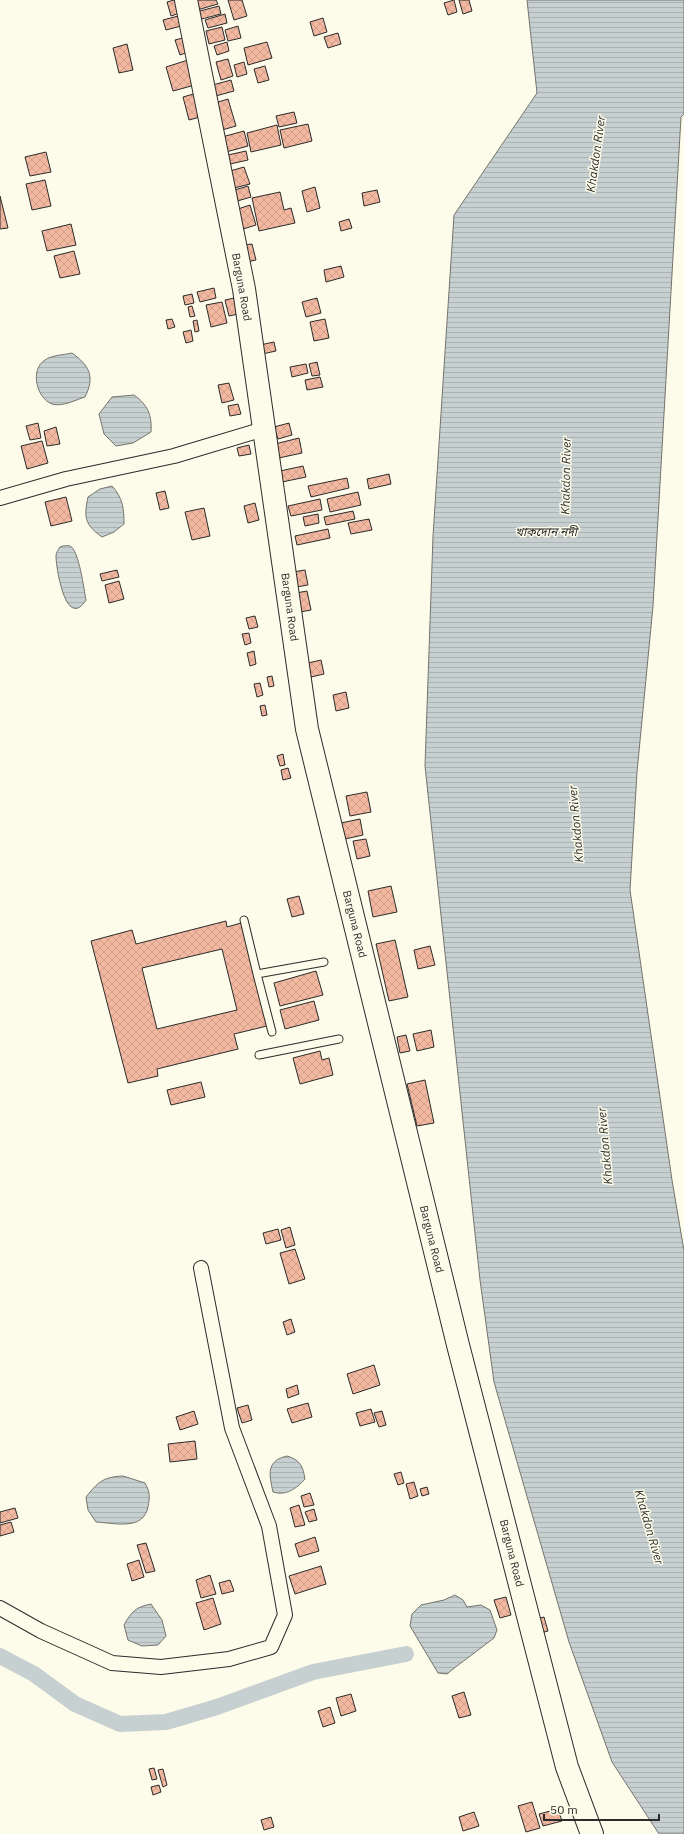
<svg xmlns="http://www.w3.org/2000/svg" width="684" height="1834" viewBox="0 0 684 1834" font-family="'IBM Plex Sans','Noto Sans Bengali',sans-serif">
<defs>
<pattern id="water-rules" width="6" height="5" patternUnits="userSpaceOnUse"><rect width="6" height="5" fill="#c7d0d0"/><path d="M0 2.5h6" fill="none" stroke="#abb3b3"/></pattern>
<pattern id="building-cross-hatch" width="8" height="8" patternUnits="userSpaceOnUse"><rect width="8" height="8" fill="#f2b8a0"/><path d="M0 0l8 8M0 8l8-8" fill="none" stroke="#d09e8a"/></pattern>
</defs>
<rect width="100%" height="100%" fill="#fdfbea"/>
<path fill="url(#water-rules)" stroke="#74746e" d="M 527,0 L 684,0 L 684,114 L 681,117 L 653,606 L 637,772 L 630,890 L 672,1180 L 684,1251 L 684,1834 L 659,1834 L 612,1762 L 569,1642 L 494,1382 L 480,1280 L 425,766 L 433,536 L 454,215 L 537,93 Z
M 72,353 C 90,366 95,377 85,397 C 75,400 63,407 52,404 C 36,398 30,369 45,360 C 52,355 64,355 72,353 Z
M 134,395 C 148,405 152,415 151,432 L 133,443 L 116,446 L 104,434 L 99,414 L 112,397 Z
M 112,486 C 123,498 124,509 124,524 L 114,532 L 102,537 C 84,524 84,517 88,497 L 100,489 Z
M 63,546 C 66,546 68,545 70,546 C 79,550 84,590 86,600 C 66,631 56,568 56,556 C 56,553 58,550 60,547 Z
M 287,1456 C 300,1460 303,1466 305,1479 C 296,1489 286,1496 273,1492 C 269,1474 266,1461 287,1456 Z
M 123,1476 L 145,1483 C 150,1492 150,1497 148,1507 C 143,1531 115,1523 96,1522 L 88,1510 L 86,1497 C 98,1482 103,1477 123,1476 Z
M 455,1595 L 463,1600 L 467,1607 L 481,1605 L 490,1610 L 497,1630 L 494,1638 L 453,1669 L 447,1674 L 438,1673 L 410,1626 L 412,1614 L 421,1605 L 444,1600 Z
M 151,1604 L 162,1620 L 166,1636 L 158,1645 L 142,1646 L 128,1640 L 124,1625 C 132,1611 136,1607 151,1604 Z"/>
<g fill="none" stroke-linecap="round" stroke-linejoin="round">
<path stroke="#c7d0d0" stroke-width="16" d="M 0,1656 L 34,1674 L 75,1704 L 120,1724 L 166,1722 L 217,1707 L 313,1672 L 406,1654"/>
</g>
<path fill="url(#building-cross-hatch)" stroke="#2b2b2b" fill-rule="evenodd" d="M 174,0 L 180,0 L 183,12 L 171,16 L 167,2 Z
M 197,0 L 216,0 L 218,4 L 197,10 L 194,1 Z
M 228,0 L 242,0 L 247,16 L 234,20 Z
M 454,0 L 457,12 L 448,15 L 444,3 Z
M 459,0 L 469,0 L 472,11 L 463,14 Z
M 219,6 L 221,14 L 198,20 L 196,12 Z
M 225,14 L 227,23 L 208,28 L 205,20 Z
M 182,15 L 185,25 L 166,30 L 163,20 Z
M 323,18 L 327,32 L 314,36 L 310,22 Z
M 238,26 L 241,38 L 228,41 L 225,30 Z
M 222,27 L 225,40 L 209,44 L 206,31 Z
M 338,33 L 341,44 L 328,48 L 324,37 Z
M 187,37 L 191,51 L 180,55 L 175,40 Z
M 227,42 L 229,51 L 217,55 L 214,46 Z
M 267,42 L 272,58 L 248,65 L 244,48 Z
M 127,44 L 133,70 L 119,73 L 113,48 Z
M 228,59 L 233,76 L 221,80 L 216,62 Z
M 188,60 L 195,85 L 173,91 L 166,67 Z
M 244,62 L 247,74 L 237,77 L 234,65 Z
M 265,66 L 269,80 L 258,83 L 254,69 Z
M 231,80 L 234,91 L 212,97 L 209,86 Z
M 197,93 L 204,116 L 189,120 L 183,97 Z
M 228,99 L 236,126 L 222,130 L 215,103 Z
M 294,112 L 297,123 L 279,127 L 276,116 Z
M 308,124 L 312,141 L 284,148 L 280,130 Z
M 277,125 L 281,145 L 251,152 L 247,133 Z
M 244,131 L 248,146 L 226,152 L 222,137 Z
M 246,151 L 248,160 L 230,164 L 228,155 Z
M 46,152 L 51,172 L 30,176 L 25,157 Z
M 244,167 L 250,184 L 234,188 L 230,171 Z
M 45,180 L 51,206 L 32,210 L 26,184 Z
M 248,186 L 251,197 L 234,202 L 231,191 Z
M 315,187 L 320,208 L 307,212 L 302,191 Z
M 377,190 L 380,202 L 364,206 L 362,193 Z
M 280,192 L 284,210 L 291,208 L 295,223 L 259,231 L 252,198 Z
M 0,196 L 8,228 L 0,229 Z
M 250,205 L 256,225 L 240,230 L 235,210 Z
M 349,219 L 352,228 L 341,231 L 339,222 Z
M 71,224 L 76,245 L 47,251 L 42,231 Z
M 252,244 L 256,260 L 247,262 L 244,245 Z
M 74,251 L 80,274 L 60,278 L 54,256 Z
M 341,266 L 344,277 L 326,282 L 324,270 Z
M 214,288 L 216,298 L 200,302 L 197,292 Z
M 192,294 L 194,303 L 185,305 L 183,296 Z
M 239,297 L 243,313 L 229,316 L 225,300 Z
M 317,298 L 321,313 L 306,317 L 302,302 Z
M 222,302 L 227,323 L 211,327 L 206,305 Z
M 192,306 L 195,316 L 190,317 L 188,307 Z
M 172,319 L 175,327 L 168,329 L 166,320 Z
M 325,319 L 329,338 L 314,341 L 310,322 Z
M 197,320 L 199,331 L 195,332 L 193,321 Z
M 191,330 L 193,341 L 186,343 L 183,332 Z
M 274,342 L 276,351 L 262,354 L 260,345 Z
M 317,362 L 320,375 L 312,376 L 309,364 Z
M 306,364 L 308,373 L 292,377 L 290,367 Z
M 320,377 L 323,387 L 307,390 L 305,380 Z
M 229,383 L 234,400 L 222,403 L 218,385 Z
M 238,404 L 241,414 L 230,416 L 228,406 Z
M 38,423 L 41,438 L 30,440 L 26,426 Z
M 289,423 L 292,435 L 278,439 L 274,427 Z
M 56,427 L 60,444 L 47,446 L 44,431 Z
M 299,438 L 302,453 L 274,459 L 271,445 Z
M 42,441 L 48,463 L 27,469 L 21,446 Z
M 249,445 L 251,454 L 239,456 L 237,448 Z
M 303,466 L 306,477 L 282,482 L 280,471 Z
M 389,474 L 391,484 L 369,489 L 367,479 Z
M 347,478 L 349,488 L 311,497 L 308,486 Z
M 165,491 L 169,508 L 160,510 L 156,493 Z
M 358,492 L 361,505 L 330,512 L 327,499 Z
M 66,497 L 72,521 L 51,526 L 45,502 Z
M 320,499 L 322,510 L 291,516 L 288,506 Z
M 255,503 L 259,520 L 248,523 L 244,506 Z
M 204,508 L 210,536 L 192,540 L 185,512 Z
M 353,511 L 355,519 L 326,525 L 324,517 Z
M 318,514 L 319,523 L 305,526 L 303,517 Z
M 369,519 L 372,530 L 351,534 L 348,523 Z
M 328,529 L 330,538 L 297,545 L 295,536 Z
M 117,570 L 119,577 L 102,581 L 100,574 Z
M 305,570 L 308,585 L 296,587 L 293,572 Z
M 119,581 L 124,599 L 109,603 L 105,585 Z
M 307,591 L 311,610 L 300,612 L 296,593 Z
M 255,616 L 258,627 L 249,629 L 246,618 Z
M 249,633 L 251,643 L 245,645 L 242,634 Z
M 254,651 L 256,664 L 250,666 L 247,653 Z
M 321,660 L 324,674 L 311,677 L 308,663 Z
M 272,676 L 274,686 L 269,687 L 267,677 Z
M 260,683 L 263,695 L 257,697 L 254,684 Z
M 346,692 L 349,708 L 336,711 L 333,695 Z
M 265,705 L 267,715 L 262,716 L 260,706 Z
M 283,754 L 285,765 L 280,766 L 277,756 Z
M 288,768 L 291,778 L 283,780 L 281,770 Z
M 367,792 L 371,812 L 350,816 L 346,796 Z
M 360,819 L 363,835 L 345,839 L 341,823 Z
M 366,839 L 370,856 L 357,859 L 353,841 Z
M 391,886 L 397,912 L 373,917 L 368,891 Z
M 299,896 L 304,914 L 292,917 L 287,899 Z
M 226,921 L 227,927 L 241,923 L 267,1026 L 234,1034 L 238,1049 L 157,1069 L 158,1076 L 128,1083 L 91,941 L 132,930 L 136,944 ZM 222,949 L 237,1010 L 157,1029 L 142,968 Z
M 395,940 L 408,997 L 389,1001 L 376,944 Z
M 430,946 L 435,965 L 418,969 L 414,950 Z
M 316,971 L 323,995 L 280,1006 L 274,983 Z
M 314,1001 L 319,1020 L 285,1029 L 280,1010 Z
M 431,1030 L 434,1047 L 417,1051 L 413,1034 Z
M 406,1035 L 410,1051 L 400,1053 L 397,1037 Z
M 320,1051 L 322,1060 L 329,1058 L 333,1075 L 300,1084 L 293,1058 Z
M 425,1080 L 434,1123 L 417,1126 L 407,1084 Z
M 201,1082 L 205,1097 L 171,1105 L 167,1090 Z
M 290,1227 L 295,1245 L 286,1248 L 281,1230 Z
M 278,1229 L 281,1240 L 266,1244 L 263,1233 Z
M 295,1249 L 305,1279 L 289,1284 L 280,1253 Z
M 291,1319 L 295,1332 L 287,1335 L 283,1322 Z
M 374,1365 L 380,1385 L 353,1394 L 347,1374 Z
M 297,1385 L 299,1394 L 288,1398 L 286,1389 Z
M 308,1403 L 312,1417 L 292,1423 L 287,1409 Z
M 248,1405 L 252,1420 L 242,1423 L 237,1408 Z
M 371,1409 L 375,1422 L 360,1426 L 356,1413 Z
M 194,1411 L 198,1424 L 180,1430 L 176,1417 Z
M 382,1411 L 386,1425 L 379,1427 L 374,1413 Z
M 195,1441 L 197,1459 L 170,1462 L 168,1444 Z
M 401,1472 L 404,1483 L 398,1485 L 394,1474 Z
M 414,1482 L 418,1496 L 410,1499 L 406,1484 Z
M 427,1487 L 429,1494 L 422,1496 L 420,1489 Z
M 310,1493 L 314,1505 L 304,1507 L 301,1496 Z
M 299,1505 L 305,1525 L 295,1527 L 290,1508 Z
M 15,1508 L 18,1518 L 0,1523 L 0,1512 Z
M 314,1509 L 317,1520 L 309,1522 L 305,1512 Z
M 11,1522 L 14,1532 L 0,1536 L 0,1525 Z
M 315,1537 L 319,1551 L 299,1557 L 295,1544 Z
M 146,1543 L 155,1571 L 146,1573 L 137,1545 Z
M 139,1560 L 144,1577 L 132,1581 L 127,1564 Z
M 321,1566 L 326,1584 L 295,1594 L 289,1576 Z
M 210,1575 L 216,1594 L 201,1598 L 196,1580 Z
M 230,1580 L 234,1591 L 222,1594 L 219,1583 Z
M 506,1597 L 511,1615 L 500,1618 L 494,1600 Z
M 213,1598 L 221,1624 L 204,1630 L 196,1603 Z
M 544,1617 L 548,1631 L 537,1634 L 533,1620 Z
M 464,1692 L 471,1715 L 459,1718 L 452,1696 Z
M 351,1694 L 356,1711 L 341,1716 L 336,1698 Z
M 330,1707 L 335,1723 L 323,1727 L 318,1711 Z
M 154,1768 L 157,1779 L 152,1780 L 149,1769 Z
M 163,1769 L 167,1785 L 163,1787 L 158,1770 Z
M 159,1785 L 161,1792 L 153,1795 L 151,1787 Z
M 532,1802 L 540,1828 L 526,1832 L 518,1806 Z
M 558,1809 L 562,1821 L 543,1826 L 539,1814 Z
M 474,1812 L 479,1826 L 463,1831 L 459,1817 Z
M 271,1817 L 274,1827 L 264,1830 L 261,1820 Z"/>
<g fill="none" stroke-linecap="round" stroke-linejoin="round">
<g stroke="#2b2b2b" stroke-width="9">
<path id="service" d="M 244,920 L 257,974 L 324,962
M 257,974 L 272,1032
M 259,1055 L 339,1039"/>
</g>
<g stroke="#2b2b2b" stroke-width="16">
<path id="minor" d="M 0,498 L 66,479 L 174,456 L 264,429
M 0,1608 L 41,1631 L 112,1663 L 161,1667 L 229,1659 L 271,1647 L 285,1615 L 269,1526 L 232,1428 L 201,1268"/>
</g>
<g stroke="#2b2b2b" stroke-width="24">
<path id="primary" d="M 186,0 L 244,289 L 307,729 L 458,1345 L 567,1767 L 592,1834"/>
</g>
<use href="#service" stroke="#fdfbea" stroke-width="7"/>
<use href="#minor" stroke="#fdfbea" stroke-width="14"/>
<use href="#primary" stroke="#fdfbea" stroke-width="22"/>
</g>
<g text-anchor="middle" stroke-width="3" stroke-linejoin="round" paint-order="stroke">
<g font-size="11" fill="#2b2b2b" stroke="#fdfbea">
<text transform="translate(242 287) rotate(80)" y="4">Barguna Road</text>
<text transform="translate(290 607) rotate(82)" y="4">Barguna Road</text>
<text transform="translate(355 924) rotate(76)" y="4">Barguna Road</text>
<text transform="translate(432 1239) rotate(76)" y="4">Barguna Road</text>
<text transform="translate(512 1553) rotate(76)" y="4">Barguna Road</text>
</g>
<g font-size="12" font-style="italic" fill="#2b2b2b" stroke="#fdfbea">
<text transform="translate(596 154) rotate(-82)" y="4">Khakdon River</text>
<text transform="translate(566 476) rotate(-89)" y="4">Khakdon River</text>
<text x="546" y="536">খাকদোন নদী</text>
<text transform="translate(576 824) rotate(-95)" y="4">Khakdon River</text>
<text transform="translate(605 1146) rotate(-95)" y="4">Khakdon River</text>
<text transform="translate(649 1527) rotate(74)" y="4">Khakdon River</text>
</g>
</g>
<path d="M544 1814v6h115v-6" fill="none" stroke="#2b2b2b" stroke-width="2"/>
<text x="550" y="1814" font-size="12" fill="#2b2b2b" stroke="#fdfbea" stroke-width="3" paint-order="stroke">50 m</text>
</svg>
